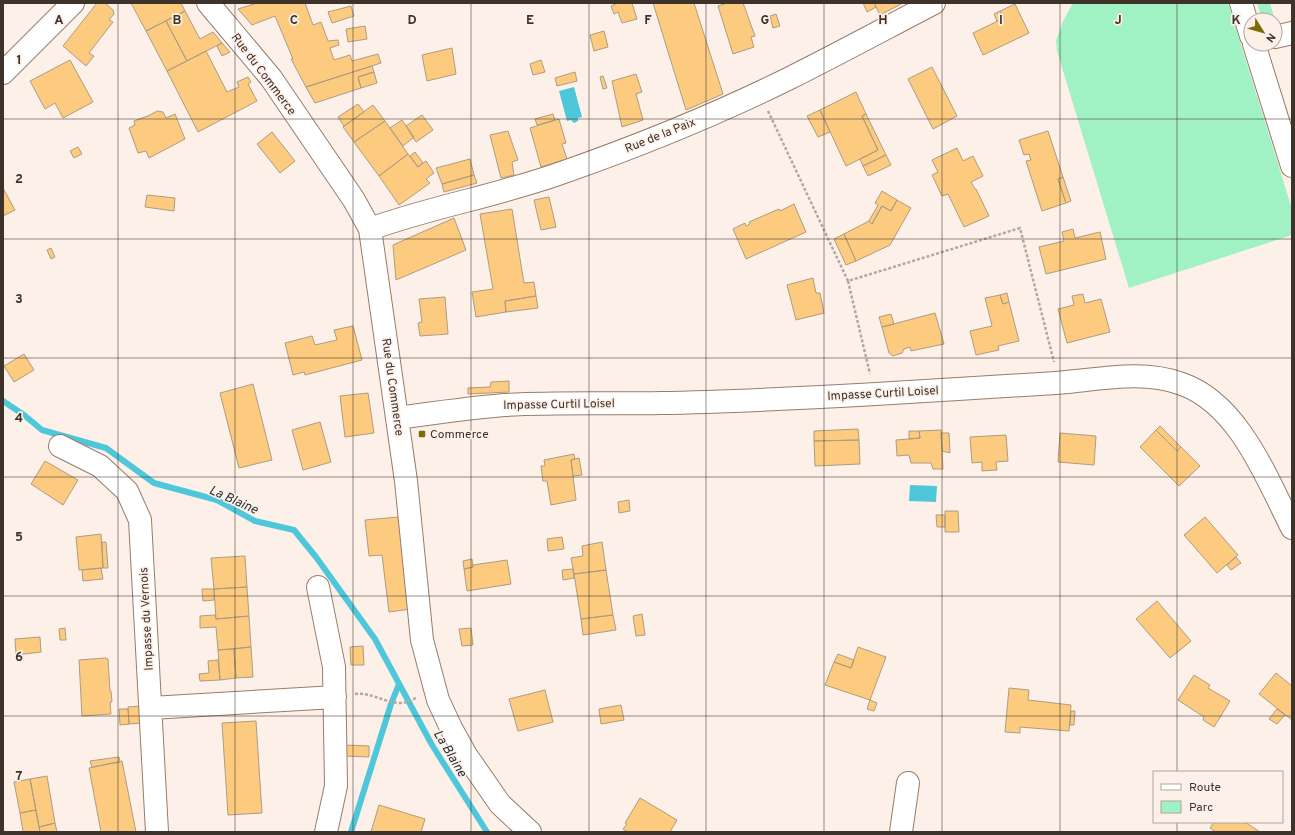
<svg xmlns="http://www.w3.org/2000/svg" width="1295" height="835" viewBox="0 0 1295 835" font-family="Overpass,sans-serif">
<rect width="100%" height="100%" fill="#fcf0e8"/>
<path fill="#a0f1c4" d="M 1073,3 L 1228,3 L 1292,209 L 1292,235 L 1129,288 L 1057,51 L 1056,41 L 1063,21 Z
M 1257,3 L 1270,3 L 1275,20 L 1262,20 Z"/>
<path fill="#4ec7da" d="M 574,87 L 582,117 L 578,118 L 578,121 L 574,123 L 571,120 L 567,121 L 559,91 Z
M 910,485 L 937,486 L 936,502 L 909,501 Z"/>
<g fill="none" stroke-linecap="round" stroke-linejoin="round">
<path stroke="#4ec7da" stroke-width="6" d="M 3,401 L 24,415 L 42,430 L 106,448 L 154,483 L 217,500 L 255,521 L 294,530 L 316,557 L 375,639 L 432,745 L 487,832
M 351,832 L 391,704 L 399,684"/>
</g>
<path fill="#fccb7f" stroke="#ae9c82" d="M 97,3 L 105,3 L 113,10 L 114,14 L 109,20 L 113,22 L 89,53 L 94,56 L 86,66 L 63,46 Z
M 131,3 L 181,3 L 185,11 L 146,31 Z
M 257,3 L 305,3 L 313,25 L 321,22 L 328,41 L 338,40 L 339,45 L 330,48 L 334,60 L 350,55 L 352,61 L 378,54 L 381,63 L 306,87 L 291,59 L 293,59 L 275,16 L 252,25 L 238,9 Z
M 616,3 L 632,3 L 637,19 L 622,23 L 618,12 L 614,14 L 611,6 L 616,4 Z
M 653,3 L 694,3 L 723,94 L 686,110 Z
M 727,3 L 743,3 L 755,36 L 751,37 L 754,47 L 733,54 L 718,6 Z
M 863,3 L 874,3 L 876,7 L 867,12 Z
M 874,3 L 903,3 L 880,15 Z
M 1015,4 L 1029,33 L 983,55 L 973,33 L 1004,18 L 1000,11 Z
M 351,6 L 354,16 L 332,23 L 328,12 Z
M 185,11 L 200,39 L 213,32 L 222,43 L 187,61 L 166,21 Z
M 1000,11 L 1004,18 L 997,21 L 994,14 Z
M 776,14 L 780,26 L 773,28 L 770,16 Z
M 166,21 L 187,61 L 167,71 L 146,31 Z
M 365,26 L 367,39 L 348,42 L 346,29 Z
M 604,31 L 608,47 L 594,51 L 590,35 Z
M 222,43 L 230,52 L 222,56 L 217,46 Z
M 452,48 L 456,74 L 427,81 L 422,55 Z
M 206,51 L 227,92 L 239,87 L 237,82 L 248,77 L 251,82 L 248,84 L 257,101 L 198,132 L 167,71 Z
M 70,60 L 93,102 L 63,118 L 55,103 L 45,109 L 30,81 Z
M 541,60 L 545,72 L 533,75 L 530,64 Z
M 372,66 L 374,72 L 358,77 L 361,88 L 315,103 L 306,87 Z
M 932,67 L 957,116 L 933,129 L 908,79 Z
M 374,72 L 377,83 L 361,88 L 358,77 Z
M 575,72 L 577,81 L 557,86 L 555,78 Z
M 636,74 L 642,92 L 636,94 L 643,120 L 622,127 L 612,81 Z
M 603,76 L 607,88 L 603,89 L 600,77 Z
M 856,92 L 866,114 L 862,116 L 878,150 L 846,166 L 820,110 Z
M 358,104 L 364,112 L 344,126 L 338,117 Z
M 373,105 L 385,121 L 354,142 L 343,127 Z
M 820,110 L 830,132 L 818,137 L 807,116 Z
M 157,111 L 163,112 L 166,118 L 175,114 L 185,139 L 149,158 L 146,151 L 138,153 L 129,128 L 135,125 L 134,121 L 150,115 Z
M 553,114 L 555,120 L 537,125 L 535,119 Z
M 866,114 L 886,155 L 863,166 L 860,159 L 878,150 L 862,116 Z
M 422,115 L 433,130 L 416,142 L 406,126 Z
M 559,119 L 566,143 L 562,144 L 567,159 L 541,167 L 530,128 Z
M 402,120 L 414,137 L 403,146 L 390,128 Z
M 385,121 L 408,154 L 379,176 L 354,142 Z
M 508,131 L 518,160 L 512,162 L 514,175 L 501,178 L 490,135 Z
M 1048,131 L 1063,177 L 1058,179 L 1066,203 L 1042,211 L 1026,161 L 1031,160 L 1029,154 L 1024,155 L 1019,140 Z
M 272,132 L 295,161 L 280,173 L 257,144 Z
M 78,147 L 82,154 L 74,158 L 70,151 Z
M 957,148 L 963,161 L 973,156 L 983,176 L 971,182 L 975,189 L 976,189 L 989,216 L 964,227 L 948,194 L 942,196 L 932,175 L 938,172 L 932,160 Z
M 415,152 L 423,163 L 418,167 L 410,156 Z
M 408,154 L 418,167 L 426,161 L 434,173 L 426,179 L 430,183 L 399,205 L 379,176 Z
M 886,155 L 891,165 L 868,176 L 863,166 Z
M 470,159 L 474,175 L 442,184 L 436,168 Z
M 474,175 L 477,183 L 444,192 L 442,184 Z
M 1063,177 L 1071,201 L 1066,203 L 1058,179 Z
M 3,188 L 15,210 L 3,216 Z
M 882,191 L 897,200 L 891,211 L 882,206 L 872,224 L 869,221 L 878,205 L 875,203 Z
M 147,195 L 175,198 L 174,211 L 145,207 Z
M 549,197 L 556,227 L 541,230 L 534,200 Z
M 897,200 L 911,208 L 890,245 L 856,261 L 844,234 L 869,221 L 872,224 L 882,206 L 891,211 Z
M 794,204 L 806,232 L 746,259 L 733,229 L 745,223 L 746,226 L 750,224 L 749,222 L 779,209 L 780,211 Z
M 512,209 L 524,283 L 534,282 L 536,296 L 505,301 L 506,312 L 476,317 L 472,292 L 493,289 L 480,214 Z
M 454,218 L 466,250 L 396,280 L 393,245 Z
M 1073,229 L 1075,238 L 1100,232 L 1106,259 L 1046,274 L 1039,247 L 1064,241 L 1062,232 Z
M 844,234 L 856,261 L 846,265 L 834,239 Z
M 51,248 L 55,257 L 51,259 L 47,250 Z
M 813,278 L 816,293 L 820,293 L 824,313 L 796,320 L 787,285 Z
M 1007,293 L 1009,302 L 1003,304 L 1000,295 Z
M 1083,294 L 1085,303 L 1101,299 L 1110,332 L 1067,343 L 1058,309 L 1074,305 L 1072,296 Z
M 1000,295 L 1003,304 L 1009,302 L 1019,341 L 998,346 L 999,350 L 976,355 L 970,331 L 992,326 L 985,298 Z
M 536,296 L 538,308 L 506,312 L 505,301 Z
M 445,297 L 448,334 L 420,336 L 418,323 L 422,322 L 419,299 Z
M 935,313 L 944,344 L 911,351 L 910,347 L 904,349 L 902,353 L 893,356 L 889,353 L 882,327 Z
M 891,314 L 894,324 L 882,327 L 879,317 Z
M 353,326 L 362,360 L 305,375 L 304,372 L 293,375 L 285,343 L 312,336 L 315,345 L 337,340 L 334,330 Z
M 24,354 L 34,370 L 14,382 L 4,366 Z
M 509,381 L 509,392 L 468,394 L 468,388 L 490,387 L 491,382 Z
M 253,384 L 272,460 L 239,468 L 220,393 Z
M 368,393 L 374,433 L 345,437 L 340,396 Z
M 320,422 L 331,462 L 303,470 L 292,430 Z
M 1160,426 L 1181,447 L 1177,451 L 1156,430 Z
M 858,429 L 859,440 L 814,441 L 814,431 Z
M 941,430 L 943,469 L 933,469 L 931,463 L 911,463 L 909,455 L 897,456 L 896,440 L 920,438 L 919,431 Z
M 1156,430 L 1177,451 L 1181,447 L 1200,466 L 1179,486 L 1140,447 Z
M 909,431 L 919,431 L 920,438 L 909,439 Z
M 941,433 L 949,433 L 950,453 L 942,451 Z
M 1060,433 L 1096,436 L 1094,465 L 1058,462 Z
M 1006,435 L 1008,461 L 996,462 L 997,470 L 982,471 L 982,462 L 972,463 L 970,437 Z
M 859,440 L 860,464 L 815,466 L 814,441 Z
M 574,454 L 575,459 L 571,460 L 576,500 L 551,505 L 547,481 L 543,481 L 541,466 L 545,466 L 544,460 Z
M 579,458 L 582,475 L 573,476 L 571,460 Z
M 45,461 L 78,480 L 63,505 L 31,484 Z
M 629,500 L 630,511 L 619,513 L 618,502 Z
M 945,511 L 958,511 L 959,532 L 945,532 Z
M 936,515 L 945,515 L 945,527 L 937,527 Z
M 398,517 L 411,609 L 389,612 L 382,555 L 369,556 L 365,520 Z
M 1205,517 L 1238,555 L 1217,573 L 1184,535 Z
M 101,534 L 103,568 L 79,570 L 76,537 Z
M 562,537 L 564,549 L 548,551 L 547,539 Z
M 102,542 L 106,542 L 108,568 L 103,568 Z
M 602,542 L 606,570 L 574,574 L 571,558 L 583,556 L 582,546 Z
M 245,556 L 247,587 L 214,589 L 211,558 Z
M 1236,557 L 1241,563 L 1231,570 L 1227,565 Z
M 472,559 L 473,567 L 464,569 L 463,561 Z
M 507,560 L 511,584 L 467,591 L 464,569 L 473,567 L 473,565 Z
M 101,568 L 103,579 L 83,581 L 82,570 Z
M 573,569 L 574,578 L 563,580 L 562,570 Z
M 606,570 L 613,615 L 581,619 L 574,574 Z
M 247,587 L 249,616 L 216,619 L 214,589 Z
M 202,589 L 214,589 L 214,600 L 203,601 Z
M 1157,601 L 1191,641 L 1170,658 L 1136,619 Z
M 642,614 L 645,635 L 636,636 L 633,616 Z
M 215,615 L 216,619 L 249,616 L 251,647 L 218,650 L 216,627 L 200,628 L 200,616 Z
M 613,615 L 616,630 L 583,635 L 581,619 Z
M 65,628 L 66,640 L 60,640 L 59,629 Z
M 471,628 L 473,645 L 462,646 L 459,629 Z
M 40,637 L 41,652 L 16,655 L 15,639 Z
M 363,646 L 364,665 L 351,665 L 350,647 Z
M 251,647 L 253,677 L 236,678 L 234,649 Z
M 858,647 L 886,657 L 870,700 L 825,685 L 834,662 L 851,668 Z
M 234,649 L 236,678 L 220,680 L 218,650 Z
M 838,654 L 854,660 L 851,668 L 834,662 Z
M 105,658 L 108,659 L 110,691 L 111,691 L 112,702 L 110,702 L 111,714 L 82,716 L 79,660 Z
M 218,660 L 220,680 L 200,681 L 199,674 L 209,673 L 208,661 Z
M 1276,673 L 1292,686 L 1292,720 L 1259,694 Z
M 1194,675 L 1210,685 L 1208,688 L 1230,701 L 1214,727 L 1203,720 L 1204,717 L 1178,700 Z
M 1009,688 L 1029,690 L 1028,700 L 1071,705 L 1069,731 L 1020,727 L 1020,733 L 1005,732 Z
M 545,690 L 553,722 L 518,731 L 509,699 Z
M 870,700 L 877,703 L 874,711 L 867,709 Z
M 621,705 L 624,720 L 601,724 L 599,709 Z
M 141,706 L 142,723 L 129,724 L 128,707 Z
M 119,709 L 128,709 L 129,724 L 120,725 Z
M 1277,709 L 1285,715 L 1277,724 L 1269,719 Z
M 1071,711 L 1075,711 L 1074,725 L 1070,725 Z
M 256,721 L 262,813 L 228,815 L 222,723 Z
M 345,745 L 369,746 L 369,757 L 345,756 Z
M 119,757 L 120,762 L 92,767 L 90,761 Z
M 122,761 L 136,832 L 101,832 L 89,768 Z
M 47,776 L 55,823 L 39,827 L 30,779 Z
M 30,779 L 36,810 L 20,813 L 14,782 Z
M 640,798 L 677,820 L 670,832 L 628,832 L 623,829 L 627,824 L 625,823 Z
M 379,805 L 425,819 L 421,832 L 371,832 Z
M 36,810 L 40,832 L 23,832 L 20,813 Z
M 1214,822 L 1245,822 L 1260,832 L 1216,832 L 1210,828 Z
M 55,823 L 57,832 L 40,832 L 39,827 Z"/>
<g fill="none" stroke-linecap="round" stroke-linejoin="round">
<g stroke="#977d6a" stroke-width="24">
<path id="minor" d="M 208,3 L 271,78 L 354,200 L 370,229 L 406,481 L 422,640 L 438,700 L 451,728 L 466,755 L 500,804 L 530,832
M 1241,3 L 1251,36
M 1275,37 L 1292,33
M 1254,44 L 1292,166
M 3,73 L 73,3
M 370,229 C 434,206 501,195 564,172 C 641,145 717,114 790,78 C 838,54 886,28 934,3
M 398,418 C 433,413 469,408 504,405 C 556,402 609,404 661,403 C 732,402 804,398 876,394 C 936,390 996,387 1056,383 C 1098,380 1142,369 1182,384 C 1239,404 1267,479 1292,528
M 60,446 L 100,466 L 127,491 L 140,520 L 157,832
M 318,587 L 334,667 L 336,786 L 326,832
M 151,708 L 335,697
M 901,832 L 908,783"/>
</g>
<path stroke="#b3a79f" stroke-width="2.5" stroke-dasharray="3 2" stroke-linecap="butt" d="M 768,111 L 848,281 L 1020,228 L 1054,362
M 848,281 L 870,374
M 355,694 C 371,692 385,703 401,703 C 406,703 411,700 416,698"/>
<use href="#minor" stroke="#fff" stroke-width="22"/>
</g>
<path fill="none" stroke="#3e332b" stroke-width="1" stroke-opacity="0.55" d="M 118,3 L 118,832M 235,3 L 235,832M 353,3 L 353,832M 471,3 L 471,832M 589,3 L 589,832M 706,3 L 706,832M 824,3 L 824,832M 942,3 L 942,832M 1060,3 L 1060,832M 1177,3 L 1177,772M 3,119 L 1292,119M 3,239 L 1292,239M 3,358 L 1292,358M 3,477 L 1292,477M 3,596 L 1292,596M 3,716 L 1292,716M 1177,822 L 1177,832"/>
<rect fill="#7c6d09" stroke="#fcf0e8" stroke-width="1.5" x="418" y="430" width="8" height="8" rx="2"/>
<g text-anchor="middle" stroke-width="3.5" stroke-linejoin="round" paint-order="stroke">
<g font-size="12" fill="#3e332b" stroke="#fcf0e8">
<text transform="translate(264 74) rotate(53)" y="4">Rue du Commerce</text>
<text transform="translate(660 135) rotate(-22)" y="4">Rue de la Paix</text>
<text transform="translate(393 387) rotate(82)" y="4">Rue du Commerce</text>
<text transform="translate(883 393) rotate(-3)" y="4">Impasse Curtil Loisel</text>
<text transform="translate(559 404) rotate(-1)" y="4">Impasse Curtil Loisel</text>
<text transform="translate(146 619) rotate(-93)" y="4">Impasse du Vernois</text>
</g>
<g font-size="12" fill="#3e332b" stroke="#fcf0e8" text-anchor="start">
<text x="430" y="438">Commerce</text>
</g>
<g font-size="13" font-style="italic" fill="#192e31" stroke="#fcf0e8">
<text transform="translate(234 499) rotate(24)" y="5">La Blaine</text>
<text transform="translate(451 753) rotate(59)" y="5">La Blaine</text>
</g>
</g>
<g font-size="13" text-anchor="middle" font-weight="bold" fill="#3e332b" stroke="#fcf0e8" stroke-width="3.5" stroke-linejoin="round" paint-order="stroke">
<text x="59" y="24">A</text>
<text x="177" y="24">B</text>
<text x="294" y="24">C</text>
<text x="412" y="24">D</text>
<text x="530" y="24">E</text>
<text x="648" y="24">F</text>
<text x="765" y="24">G</text>
<text x="883" y="24">H</text>
<text x="1001" y="24">I</text>
<text x="1118" y="24">J</text>
<text x="1236" y="24">K</text>
<text x="19" y="64">1</text>
<text x="19" y="183">2</text>
<text x="19" y="303">3</text>
<text x="19" y="422">4</text>
<text x="19" y="541">5</text>
<text x="19" y="661">6</text>
<text x="19" y="780">7</text>
</g>
<rect width="1295" height="835" fill="none" stroke="#3e332b" stroke-width="8"/>
<rect x="1153" y="771" width="130" height="52" fill="#fcf0e8" stroke="#b0a49c"/>
<rect x="1161" y="784" width="20" height="6" fill="#ffffff" stroke="#b0a49c"/>
<text x="1189" y="791" font-size="12" fill="#3e332b">Route</text>
<rect x="1161" y="801" width="20" height="12" fill="#a0f1c4" stroke="#b0a49c"/>
<text x="1189" y="811" font-size="12" fill="#3e332b">Parc</text>
<g transform="translate(1263 32) rotate(127)"><circle r="19" fill="#fcf0e8" stroke="#b0a49c"/>
<path d="M0-3L7 15L0 10L-7 15Z" fill="#7c6d09"/>
<text y="-6" font-size="11" font-weight="bold" text-anchor="middle" fill="#3e332b">N</text>
</g>
</svg>
